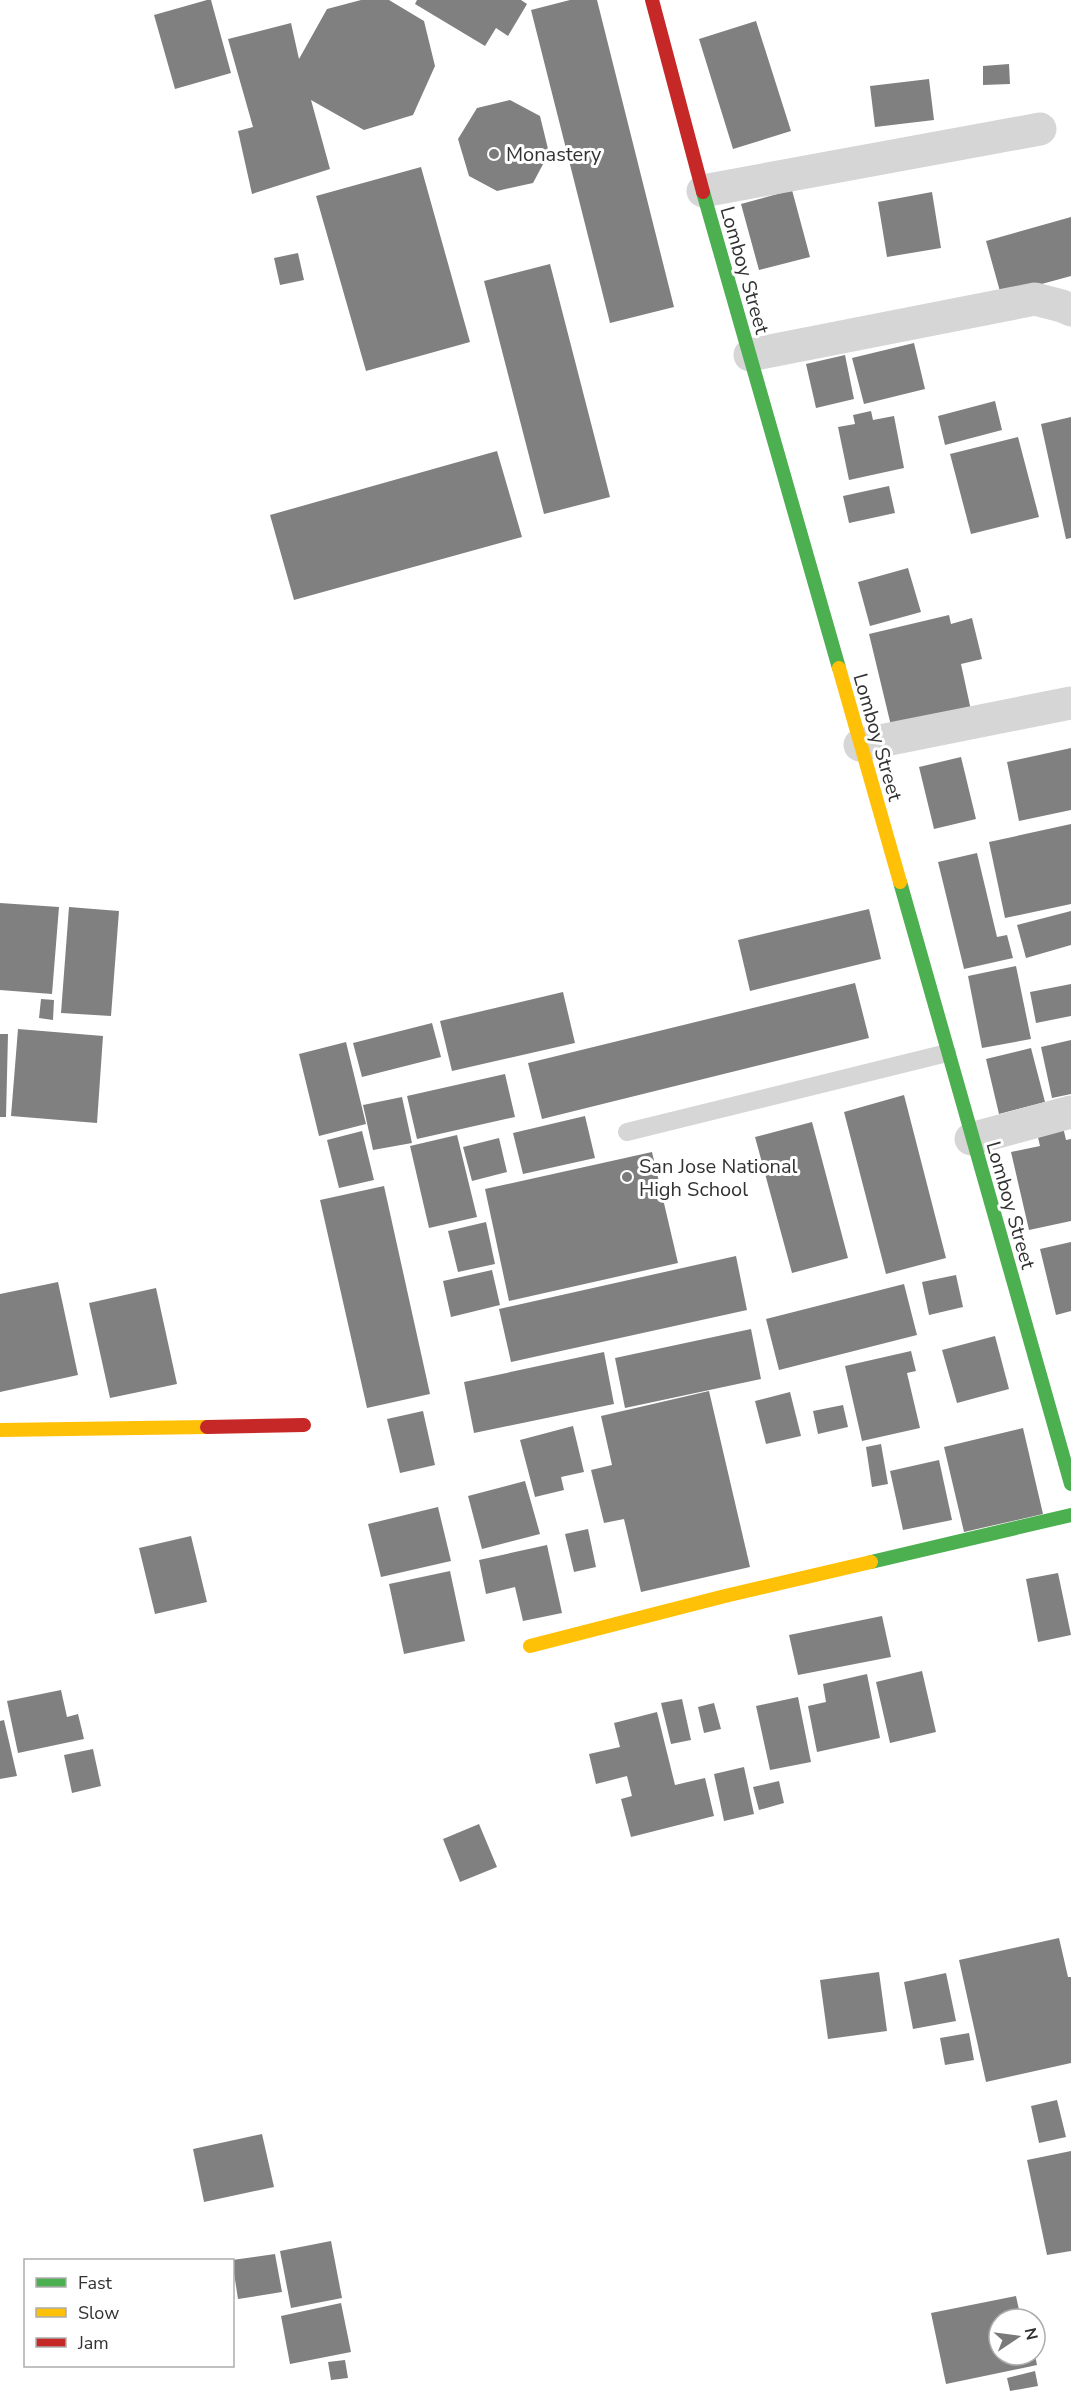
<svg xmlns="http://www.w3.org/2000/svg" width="1071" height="2391" viewBox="0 0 1071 2391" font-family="'Nunito Sans',sans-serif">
<rect width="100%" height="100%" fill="#fff"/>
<path fill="#808080" d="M 207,0 L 211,0 L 231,73 L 175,89 L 154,15 Z
M 361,0 L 389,0 L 424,21 L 435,66 L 413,115 L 364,130 L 311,100 L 330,169 L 252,194 L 238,131 L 253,127 L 228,39 L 291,23 L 299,59 L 327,9 Z
M 417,0 L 521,0 L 527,4 L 508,36 L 496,28 L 485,46 L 415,4 Z
M 570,0 L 597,0 L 674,307 L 610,323 L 531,10 Z
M 756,21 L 791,131 L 733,149 L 699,39 Z
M 1009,64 L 1010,84 L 983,85 L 983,66 Z
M 929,79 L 934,120 L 875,127 L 870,86 Z
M 510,100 L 540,116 L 549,153 L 533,183 L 497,191 L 469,176 L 458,139 L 477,108 Z
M 421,167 L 470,342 L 366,371 L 316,196 Z
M 792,190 L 810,257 L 759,270 L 741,204 Z
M 932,192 L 941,248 L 887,257 L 878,202 Z
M 1071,217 L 1071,276 L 1001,295 L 986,241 Z
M 298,253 L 304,280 L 280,285 L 274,258 Z
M 550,264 L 610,497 L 544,514 L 484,281 Z
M 914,343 L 925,389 L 864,404 L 852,358 Z
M 845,355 L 854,399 L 816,408 L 806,364 Z
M 995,401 L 1002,430 L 945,445 L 938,416 Z
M 871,411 L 873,420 L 894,416 L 904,468 L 849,480 L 838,427 L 855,424 L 853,415 Z
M 1071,417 L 1071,538 L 1066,539 L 1041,424 Z
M 1018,437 L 1039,517 L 971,534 L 950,454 Z
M 497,451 L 522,537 L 294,600 L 270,515 Z
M 889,486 L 895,513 L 849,523 L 843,496 Z
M 908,568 L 921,612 L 870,626 L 858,582 Z
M 949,615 L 951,624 L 972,618 L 982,659 L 961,664 L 972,715 L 893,734 L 869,634 Z
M 1071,748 L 1071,810 L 1019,821 L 1007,762 Z
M 961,757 L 976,819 L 934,829 L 919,767 Z
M 1071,824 L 1071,904 L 1005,918 L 989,842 Z
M 977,853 L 997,937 L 1007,935 L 1013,958 L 964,969 L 938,862 Z
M 0,903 L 59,907 L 52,994 L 0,990 Z
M 69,907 L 119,911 L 111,1016 L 61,1013 Z
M 869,909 L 881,959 L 750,991 L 738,940 Z
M 1071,911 L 1071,945 L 1026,958 L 1017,925 Z
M 1016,966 L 1031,1039 L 982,1048 L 968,976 Z
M 855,983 L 869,1038 L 542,1119 L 528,1063 Z
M 1071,984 L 1071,1016 L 1036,1023 L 1030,992 Z
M 563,992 L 575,1043 L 452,1071 L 440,1021 Z
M 41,999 L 54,1000 L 53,1020 L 39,1018 Z
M 432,1023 L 441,1057 L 362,1077 L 353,1043 Z
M 18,1029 L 103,1036 L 97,1123 L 11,1116 Z
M 0,1034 L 8,1034 L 6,1117 L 0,1117 Z
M 1071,1040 L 1071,1094 L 1052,1098 L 1041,1047 Z
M 346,1042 L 366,1124 L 319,1136 L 299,1054 Z
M 1031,1048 L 1045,1102 L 999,1114 L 986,1059 Z
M 505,1074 L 515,1117 L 417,1139 L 407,1096 Z
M 904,1095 L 946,1258 L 886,1274 L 844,1112 Z
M 402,1097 L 412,1143 L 373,1150 L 363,1105 Z
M 585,1116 L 595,1158 L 523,1174 L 513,1133 Z
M 812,1122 L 848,1258 L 792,1273 L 755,1137 Z
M 1063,1127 L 1066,1140 L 1071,1139 L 1071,1221 L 1029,1230 L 1011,1152 L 1040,1146 L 1037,1133 Z
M 362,1131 L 374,1180 L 339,1188 L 327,1140 Z
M 457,1135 L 477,1217 L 429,1228 L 410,1146 Z
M 499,1138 L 507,1172 L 472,1181 L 463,1147 Z
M 652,1152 L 678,1263 L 509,1301 L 485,1189 Z
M 384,1186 L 430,1394 L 367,1408 L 320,1200 Z
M 486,1222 L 495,1264 L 458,1272 L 448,1231 Z
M 1071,1242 L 1071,1311 L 1056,1315 L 1040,1249 Z
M 736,1256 L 747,1310 L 511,1362 L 499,1309 Z
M 492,1270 L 500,1305 L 451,1317 L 443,1281 Z
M 956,1275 L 963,1307 L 929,1315 L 922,1282 Z
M 58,1282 L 78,1375 L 0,1392 L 0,1294 Z
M 904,1284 L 917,1335 L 779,1370 L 766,1319 Z
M 156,1288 L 177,1384 L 110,1398 L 89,1303 Z
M 751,1329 L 761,1379 L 625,1408 L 615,1358 Z
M 995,1336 L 1009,1389 L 957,1403 L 942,1350 Z
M 911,1351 L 916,1371 L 907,1373 L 920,1428 L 862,1441 L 845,1366 Z
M 604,1352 L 614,1404 L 474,1433 L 464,1382 Z
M 709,1391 L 750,1567 L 641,1592 L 624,1519 L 604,1523 L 591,1470 L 612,1465 L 601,1416 Z
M 790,1392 L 801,1436 L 766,1444 L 755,1401 Z
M 843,1405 L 848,1427 L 818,1434 L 813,1411 Z
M 423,1411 L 435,1465 L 400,1473 L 387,1419 Z
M 573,1426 L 584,1472 L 561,1477 L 564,1490 L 535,1497 L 520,1440 Z
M 1023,1428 L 1043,1514 L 964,1532 L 944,1447 Z
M 881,1444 L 888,1484 L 872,1487 L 866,1447 Z
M 939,1460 L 952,1520 L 903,1530 L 890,1471 Z
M 525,1481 L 540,1534 L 482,1549 L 468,1496 Z
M 438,1507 L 451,1561 L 381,1577 L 368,1524 Z
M 588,1529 L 596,1567 L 574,1572 L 565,1534 Z
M 191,1536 L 207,1602 L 155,1614 L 139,1548 Z
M 547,1545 L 562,1613 L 523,1621 L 515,1587 L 486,1594 L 479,1560 Z
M 450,1571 L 465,1641 L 404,1654 L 389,1584 Z
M 1058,1573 L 1071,1635 L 1038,1642 L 1026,1579 Z
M 882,1616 L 891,1657 L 798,1675 L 789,1635 Z
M 922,1671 L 936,1732 L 890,1743 L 876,1682 Z
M 867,1674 L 880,1738 L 817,1752 L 808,1706 L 826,1702 L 823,1684 Z
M 61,1690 L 67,1717 L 78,1714 L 84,1739 L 18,1753 L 7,1701 Z
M 798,1697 L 811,1762 L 770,1770 L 756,1706 Z
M 682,1699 L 691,1740 L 671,1744 L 661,1703 Z
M 714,1703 L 721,1729 L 704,1733 L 698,1707 Z
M 657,1712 L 675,1785 L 705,1778 L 714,1816 L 631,1837 L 621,1799 L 632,1796 L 627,1776 L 596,1784 L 589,1754 L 620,1747 L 614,1723 Z
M 4,1720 L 17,1776 L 0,1779 L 0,1721 Z
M 93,1749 L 101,1786 L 72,1793 L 64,1755 Z
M 744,1767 L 754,1814 L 724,1821 L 714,1774 Z
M 779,1781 L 784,1803 L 759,1810 L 753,1787 Z
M 479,1824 L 497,1867 L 460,1882 L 443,1839 Z
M 1059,1938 L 1068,1977 L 1071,1977 L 1071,2063 L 986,2082 L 959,1960 Z
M 879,1972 L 887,2031 L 828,2039 L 820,1980 Z
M 946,1973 L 956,2021 L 913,2029 L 904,1982 Z
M 969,2033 L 974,2060 L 945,2065 L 940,2038 Z
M 1057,2100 L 1066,2137 L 1039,2143 L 1031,2106 Z
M 262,2134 L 274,2187 L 204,2202 L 193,2149 Z
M 1071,2151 L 1071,2251 L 1047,2255 L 1027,2160 Z
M 331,2241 L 342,2298 L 291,2308 L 280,2251 Z
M 275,2254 L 282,2292 L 238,2299 L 232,2260 Z
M 1016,2296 L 1021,2319 L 999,2319 L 999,2355 L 1035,2355 L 1037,2365 L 946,2384 L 931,2313 Z
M 341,2303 L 351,2352 L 290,2364 L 281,2316 Z
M 345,2360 L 348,2378 L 331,2380 L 328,2362 Z
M 1035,2371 L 1038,2386 L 1010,2391 L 1007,2378 Z"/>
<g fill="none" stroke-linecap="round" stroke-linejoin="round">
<path stroke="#d6d6d6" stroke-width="18" d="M 627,1132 L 947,1053"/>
<path stroke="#d6d6d6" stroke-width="33" d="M 703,191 L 1040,129
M 750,355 L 1035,299 L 1062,306 L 1071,310
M 860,745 L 1071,703
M 971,1139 L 1071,1112"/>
<path stroke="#4caf50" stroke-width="14" d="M 703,192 L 839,668
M 900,882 L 1071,1484
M 871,1562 L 1071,1515"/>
<path stroke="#ffc107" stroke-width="14" d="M 839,668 L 900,882
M 0,1430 L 207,1427
M 530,1646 L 725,1596 L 871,1562"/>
<path stroke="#c62828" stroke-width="14" d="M 652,0 L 703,192
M 207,1427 L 304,1425"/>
</g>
<g fill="#7a7a7a" stroke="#fff" stroke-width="2">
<circle cx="494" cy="154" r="6"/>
<circle cx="627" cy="1177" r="6"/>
</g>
<g text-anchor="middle" stroke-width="6" stroke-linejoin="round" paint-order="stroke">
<g font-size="20" fill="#323232" stroke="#fff" text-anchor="start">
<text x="506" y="161">Monastery</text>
<text x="639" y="1173">San Jose National<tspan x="639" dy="23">High School</tspan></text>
</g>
<g font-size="20" fill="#323232" stroke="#fff">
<text transform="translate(745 270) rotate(74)" y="7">Lomboy Street</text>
<text transform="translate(878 737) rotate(74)" y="7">Lomboy Street</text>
<text transform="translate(1011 1205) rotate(74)" y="7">Lomboy Street</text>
</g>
</g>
<rect x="24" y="2259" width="210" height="108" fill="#ffffff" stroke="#adadad" stroke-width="1.5"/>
<rect x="36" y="2278" width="30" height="9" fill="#4caf50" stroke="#adadad" stroke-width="1.5"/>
<text x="78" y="2289" font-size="18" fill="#323232">Fast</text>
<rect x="36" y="2308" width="30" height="9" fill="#ffc107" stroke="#adadad" stroke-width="1.5"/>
<text x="78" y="2319" font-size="18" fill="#323232">Slow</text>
<rect x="36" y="2338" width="30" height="9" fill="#c62828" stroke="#adadad" stroke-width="1.5"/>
<text x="78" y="2349" font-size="18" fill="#323232">Jam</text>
<g transform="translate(1017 2337) rotate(77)"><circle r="28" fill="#ffffff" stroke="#adadad" stroke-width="1.5"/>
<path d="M0-4.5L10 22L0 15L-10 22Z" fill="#7a7a7a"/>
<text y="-9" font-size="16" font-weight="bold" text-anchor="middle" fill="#323232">N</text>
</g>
</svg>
